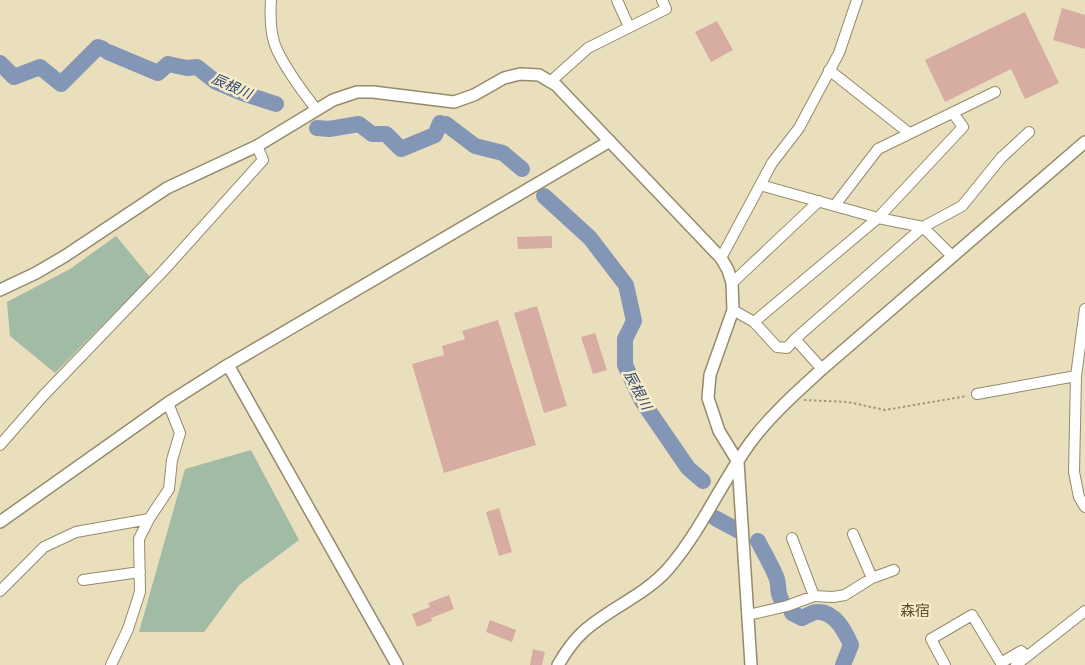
<svg xmlns="http://www.w3.org/2000/svg" width="1085" height="665" viewBox="0 0 1085 665" font-family="'Archivo Narrow','Noto Sans JP',sans-serif">
<rect width="100%" height="100%" fill="#eadfbd"/>
<path fill="#a1bba4" d="M 116,236 L 150,277 L 55,373 L 10,336 L 7,302 L 70,269 Z
M 251,450 L 299,540 L 239,585 L 204,632 L 139,632 L 185,469 Z"/>
<g fill="none" stroke-linecap="round" stroke-linejoin="round">
<path stroke="#8496b6" stroke-width="16" d="M 108,52 L 158,73 L 168,64 L 187,68 L 197,67 L 216,82 L 242,93 L 276,104
M 0,63 L 14,77 L 40,67 L 61,84 L 98,47 L 103,49
M 446,124 L 475,146 L 503,153 L 522,169
M 317,128 L 329,129 L 359,124 L 372,134 L 386,134 L 401,149 L 435,135 L 440,123
M 544,196 L 590,238 L 626,285 L 634,321 L 625,339 L 625,365 L 642,401 L 688,468 L 703,481
M 715,518 L 739,531
M 758,541 C 764,553 772,566 777,579 C 779,586 777,592 781,599
M 792,613 L 802,618 C 807,616 812,612 817,612 C 835,611 845,631 851,645 L 843,665"/>
</g>
<path fill="#d6aca3" d="M 1062,8 L 1085,15 L 1085,49 L 1053,40 Z
M 1025,12 L 1059,83 L 1025,99 L 1011,69 L 945,102 L 925,60 Z
M 717,21 L 733,50 L 711,62 L 695,32 Z
M 552,236 L 552,248 L 518,249 L 517,237 Z
M 537,306 L 567,406 L 544,413 L 514,313 Z
M 498,320 L 536,445 L 444,473 L 412,364 L 444,355 L 442,346 L 465,339 L 462,331 Z
M 595,333 L 607,370 L 593,374 L 581,337 Z
M 499,508 L 512,552 L 499,556 L 486,512 Z
M 449,595 L 454,609 L 431,618 L 432,621 L 417,627 L 412,614 L 430,607 L 428,603 Z
M 490,620 L 516,630 L 512,642 L 486,632 Z
M 533,649 L 545,652 L 542,665 L 530,665 Z"/>
<g fill="none" stroke-linecap="round" stroke-linejoin="round">
<g stroke="#948b6b" stroke-width="12">
<path id="minor" d="M 271,0 C 270,16 270,36 277,50 C 287,71 302,91 316,109
M 617,0 L 629,27
M 829,70 L 909,133
M 550,82 L 588,48 L 666,9 L 662,0
M 760,185 L 878,218 L 923,227 L 952,256
M 835,205 L 878,149 L 995,92
M 721,258 L 772,163 L 799,128 L 839,53 L 857,0
M 732,283 L 819,201
M 1085,309 L 1076,376 L 1074,472 L 1079,497 L 1085,507
M 733,310 L 754,322 L 777,347 L 787,348 L 795,339 L 923,227 L 962,206 L 1001,158 L 1029,132
M 754,322 L 878,218 L 963,127 L 953,113
M 795,339 L 822,369
M 977,394 L 1076,376
M 0,445 L 43,396 L 165,269 L 263,160 L 257,146
M 853,534 L 872,578
M 792,538 L 814,596
M 83,580 L 140,572
M 0,591 L 44,547 L 76,532 L 149,519
M 748,615 L 787,606 L 814,596 L 833,597 L 845,595 L 872,578 L 894,570
M 111,665 L 128,629 L 140,592 L 139,539 L 149,519 L 169,489 L 172,460 L 180,433 L 168,403
M 945,665 L 931,639 L 972,615 L 1001,663 L 1021,651 L 1027,656
M 1016,665 L 1085,611"/>
</g>
<g stroke="#948b6b" stroke-width="14">
<path id="tertiary" d="M 0,290 L 36,273 L 65,256 L 167,188 L 257,146 L 333,100 L 357,92 L 373,92 L 454,102 L 474,95 L 504,78 L 520,74 L 539,75 L 556,85 L 721,258 L 728,270 L 732,283 L 733,310 L 710,375 L 708,398 L 719,431 L 738,462 L 751,665
M 228,365 L 610,141
M 0,522 L 168,403 L 228,365 L 397,665
M 558,665 C 565,653 572,642 583,632 C 608,609 644,596 668,569 C 702,530 722,480 753,439 C 773,413 798,391 822,369 L 1085,142"/>
</g>
<path stroke="#9f977e" stroke-width="2" stroke-dasharray="2.5 2.5" stroke-linecap="butt" d="M 804,400 L 848,402 L 885,410 L 967,396"/>
<use href="#minor" stroke="#fff" stroke-width="10"/>
<use href="#tertiary" stroke="#fff" stroke-width="11"/>
</g>
<g text-anchor="middle" stroke-width="5" stroke-linejoin="round" paint-order="stroke">
<g font-size="14" font-style="italic" fill="#2d4672" stroke="#f7ecca">
<text transform="translate(232 86) rotate(24)" y="5">辰根川</text>
<text transform="translate(638 390) rotate(62)" y="5">辰根川</text>
</g>
<g font-size="15" fill="#584f31" stroke="#f7ecca">
<text x="915" y="616">森宿</text>
</g>
</g>
</svg>
